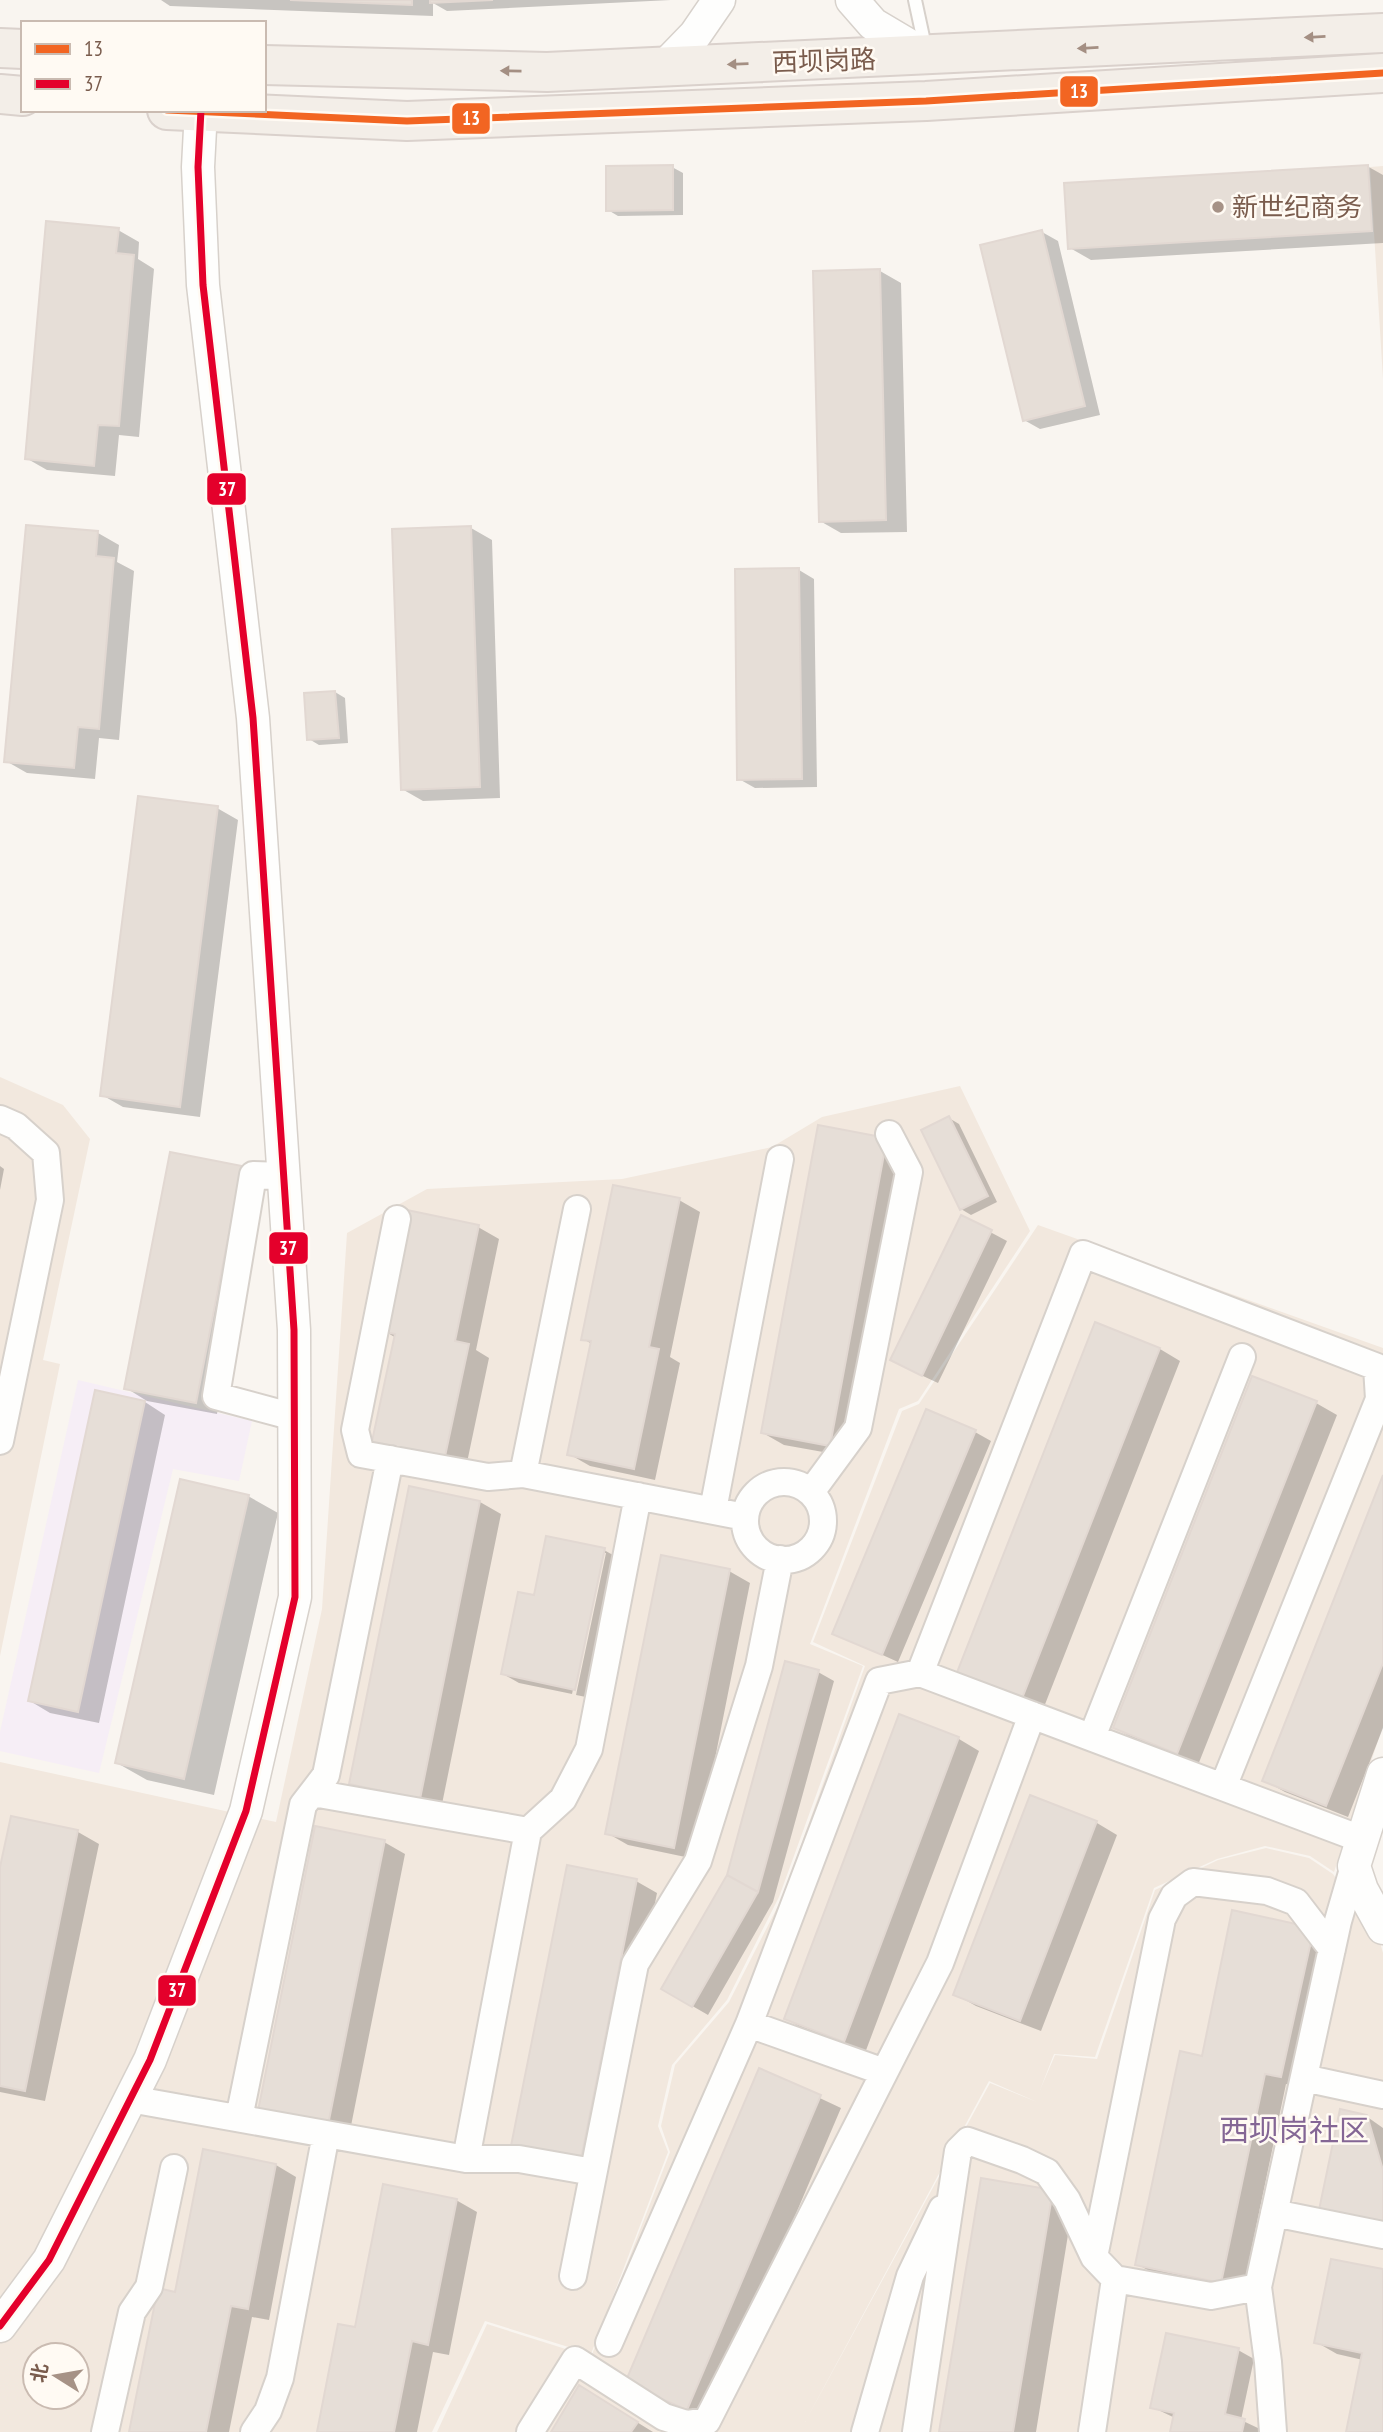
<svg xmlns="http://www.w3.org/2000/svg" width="1383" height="2432" viewBox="0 0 1383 2432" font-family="'PT Sans Narrow','Noto Sans SC',sans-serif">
<rect width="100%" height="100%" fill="#f9f5f0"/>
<path fill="#f2e8de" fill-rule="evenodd" d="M 1383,166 L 1383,379 L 1370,167 Z
M 0,1077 L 63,1105 L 90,1139 L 43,1360 L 60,1364 L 0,1656 Z
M 960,1086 L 1030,1231 L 918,1401 L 899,1409 L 810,1644 L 863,1666 L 779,1897 L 727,2000 L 672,2065 L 658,2126 L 668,2152 L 591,2354 L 485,2321 L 432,2432 L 0,2432 L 0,1762 L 276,1822 L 322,1609 L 347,1233 L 427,1189 L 622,1179 L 772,1147 L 822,1117 ZM 35,2355 L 77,2355 L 77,2397 L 35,2397 Z
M 1038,1225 L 1383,1348 L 1383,1726 L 1334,1872 L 1310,1856 L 1265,1846 L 1217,1859 L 1154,1888 L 1095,2057 L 1054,2054 L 1040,2090 L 1055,2055 L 1097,2059 L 1155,1890 L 1218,1860 L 1266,1848 L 1309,1858 L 1333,1874 L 1379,1939 L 1383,1953 L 1383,2432 L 437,2432 L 487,2324 L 591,2357 L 670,2152 L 661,2126 L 675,2065 L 729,2002 L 782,1898 L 865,1666 L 813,1642 L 902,1411 L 919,1404 ZM 989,2081 L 1037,2102 L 990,2083 L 805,2422 Z"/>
<path fill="#f6eef6" d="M 78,1380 L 252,1421 L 239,1481 L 173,1469 L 99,1773 L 0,1751 L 0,1732 Z"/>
<path fill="#0003" d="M 161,0 L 671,0 L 447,11 L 433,3 L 433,16 L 170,6 Z
M 1367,166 L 1383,175 L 1383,243 L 1091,260 L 1070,248 Z
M 672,167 L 683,173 L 683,215 L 618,216 L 608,210 Z
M 118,230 L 139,242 L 138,259 L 154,269 L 139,437 L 119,435 L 115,476 L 47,470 L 26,458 Z
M 1042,232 L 1058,241 L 1100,415 L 1040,429 L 1024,420 Z
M 880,271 L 901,283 L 907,532 L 841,533 L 820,521 Z
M 471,528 L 492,540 L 500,798 L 423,801 L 402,789 Z
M 98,533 L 119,545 L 117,562 L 134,571 L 119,740 L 99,738 L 95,779 L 27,773 L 6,761 Z
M 799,570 L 814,579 L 817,787 L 755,788 L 739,779 Z
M 335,692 L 345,698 L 348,743 L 319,745 L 309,739 Z
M 217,808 L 238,820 L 200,1117 L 123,1107 L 102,1095 Z
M 949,1118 L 959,1124 L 997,1202 L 971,1215 L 961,1209 Z
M 819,1127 L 907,1152 L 851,1457 L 784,1445 L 763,1433 Z
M 0,1166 L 4,1169 L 0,1190 Z
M 241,1168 L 262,1180 L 217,1414 L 147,1401 L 126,1388 Z
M 679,1200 L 700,1212 L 670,1357 L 680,1363 L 655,1480 L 590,1466 L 569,1454 L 592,1344 L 583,1339 Z
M 962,1217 L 1007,1241 L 938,1383 L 908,1369 Z
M 478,1227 L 499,1239 L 476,1350 L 489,1358 L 465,1472 L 394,1457 L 396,1338 L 383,1330 Z
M 1096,1324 L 1160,1349 L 1180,1361 L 1042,1712 L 979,1687 Z
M 145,1402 L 165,1415 L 99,1723 L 50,1713 L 30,1701 Z
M 1316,1403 L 1337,1415 L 1198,1765 L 1136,1740 L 1115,1728 Z
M 975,1432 L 991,1441 L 898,1662 L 834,1633 Z
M 1383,1480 L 1383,1728 L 1348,1817 L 1285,1792 L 1264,1780 Z
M 410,1488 L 480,1502 L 501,1514 L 441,1809 L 372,1796 L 351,1784 Z
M 248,1496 L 278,1513 L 214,1795 L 147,1780 L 117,1763 Z
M 604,1550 L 620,1559 L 591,1698 L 576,1695 L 606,1553 L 602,1553 L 572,1694 L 519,1683 L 503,1674 L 536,1597 Z
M 729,1571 L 750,1583 L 695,1859 L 628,1845 L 607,1833 Z
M 818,1672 L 834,1681 L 773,1902 L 708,2015 L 663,1989 L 729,1875 Z
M 900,1716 L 959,1739 L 979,1751 L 865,2053 L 807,2031 L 786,2019 Z
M 1031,1797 L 1097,1823 L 1117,1835 L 1041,2031 L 976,2006 L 955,1994 Z
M 12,1818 L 78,1832 L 99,1844 L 45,2101 L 0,2092 L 0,1875 Z
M 384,1842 L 405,1854 L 349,2136 L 281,2123 Z
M 636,1881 L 657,1893 L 601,2175 L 512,2150 Z
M 1234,1912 L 1334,1941 L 1302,2088 L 1286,2084 L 1242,2294 L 1158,2276 L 1137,2264 L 1203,2058 Z
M 760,2070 L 841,2108 L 708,2420 L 648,2394 Z
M 1366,2116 L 1383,2128 L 1383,2233 Z
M 276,2165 L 296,2177 L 269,2320 L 252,2317 L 229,2432 L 131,2432 L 176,2294 Z
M 1053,2192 L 1073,2204 L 1036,2432 L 941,2432 Z
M 456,2200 L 477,2212 L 449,2355 L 433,2352 L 417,2432 L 319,2432 L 357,2329 Z
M 1383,2271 L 1383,2432 L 1348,2432 L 1363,2360 L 1337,2354 L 1316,2342 Z
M 1238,2350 L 1254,2359 L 1241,2420 L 1260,2429 L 1259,2432 L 1172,2432 L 1175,2418 L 1152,2407 Z
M 601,2400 L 653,2432 L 553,2432 Z"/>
<path fill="#e6ded7" stroke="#e2d8d2" stroke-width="2" d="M 290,0 L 412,0 L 412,5 Z
M 430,0 L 493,0 L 430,3 Z
M 673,165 L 673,210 L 606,211 L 606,166 Z
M 1368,165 L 1372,231 L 1068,249 L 1064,183 Z
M 46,221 L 119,228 L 116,253 L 134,255 L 119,426 L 98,425 L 94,466 L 25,459 Z
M 1042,230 L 1085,406 L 1023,421 L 980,245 Z
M 880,269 L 886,520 L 819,522 L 813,271 Z
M 26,525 L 98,531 L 96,556 L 114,558 L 99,729 L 78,727 L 74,768 L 4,762 Z
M 471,526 L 480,787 L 401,790 L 392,529 Z
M 799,568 L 802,779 L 737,780 L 735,569 Z
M 335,691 L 339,738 L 307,740 L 304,693 Z
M 138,796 L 218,806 L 180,1107 L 100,1096 Z
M 949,1116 L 988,1196 L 960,1210 L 921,1130 Z
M 818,1125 L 887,1138 L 830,1446 L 761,1433 Z
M 170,1152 L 242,1166 L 196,1403 L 124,1389 Z
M 613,1185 L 680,1198 L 649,1347 L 659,1349 L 634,1469 L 567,1455 L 591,1341 L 581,1340 Z
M 407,1210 L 479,1225 L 455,1341 L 469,1344 L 444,1461 L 371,1446 L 395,1334 L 381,1331 Z
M 961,1215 L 992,1230 L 922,1376 L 890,1360 Z
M 1095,1322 L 1160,1348 L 1021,1701 L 956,1675 Z
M 1252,1376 L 1317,1401 L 1177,1754 L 1113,1728 Z
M 95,1390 L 145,1401 L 78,1712 L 28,1701 Z
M 926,1409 L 976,1430 L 882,1655 L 832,1634 Z
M 1383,1475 L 1383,1663 L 1326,1806 L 1262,1781 Z
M 180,1479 L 249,1495 L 184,1779 L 115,1763 Z
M 409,1486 L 480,1501 L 420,1799 L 349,1784 Z
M 546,1536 L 605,1548 L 575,1690 L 501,1674 L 518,1592 L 534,1595 Z
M 661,1555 L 730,1569 L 674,1848 L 605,1834 Z
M 785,1661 L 819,1670 L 758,1892 L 727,1875 Z
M 899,1714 L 959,1737 L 844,2042 L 784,2019 Z
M 1030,1795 L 1097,1821 L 1020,2021 L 953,1995 Z
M 11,1816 L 78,1830 L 25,2091 L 0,2086 L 0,1867 Z
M 315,1826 L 385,1840 L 328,2125 L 258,2111 Z
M 567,1865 L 637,1879 L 580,2164 L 510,2151 Z
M 727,1875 L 758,1892 L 692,2007 L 661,1989 Z
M 1232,1910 L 1314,1928 L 1281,2077 L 1265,2074 L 1221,2283 L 1135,2265 L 1180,2051 L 1202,2056 Z
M 759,2068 L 821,2095 L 687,2410 L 625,2383 Z
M 1340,2109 L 1367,2115 L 1383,2170 L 1383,2228 L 1318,2215 Z
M 203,2149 L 276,2164 L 248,2309 L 231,2306 L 206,2432 L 129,2432 L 158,2288 L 175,2292 Z
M 981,2178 L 1053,2190 L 1013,2432 L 939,2432 Z
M 383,2184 L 457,2199 L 428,2345 L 412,2341 L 394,2432 L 317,2432 L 338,2324 L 355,2327 Z
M 1331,2259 L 1383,2269 L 1383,2432 L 1346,2432 L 1362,2353 L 1314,2343 Z
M 1166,2333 L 1239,2348 L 1225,2414 L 1245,2419 L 1242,2432 L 1170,2432 L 1174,2413 L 1150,2408 Z
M 579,2385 L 638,2422 L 631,2432 L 551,2432 Z"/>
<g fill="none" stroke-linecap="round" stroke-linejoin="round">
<g stroke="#d7d1cb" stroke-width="16">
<path id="service" d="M 915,0 L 926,51"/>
</g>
<g stroke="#d7d1cb" stroke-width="30">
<path id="minor" d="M 0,1119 L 16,1126 L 46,1153 L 50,1200 L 0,1441
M 284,1176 L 253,1175 L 216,1396 L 294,1417
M 397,1219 L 355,1430 L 361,1454 L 488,1477 L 523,1474 L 745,1517
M 523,1474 L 577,1209
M745 1521a39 39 0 1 1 78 0a39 39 0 1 1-78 0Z
M 811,1492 L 858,1428 L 909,1172 L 889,1134
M 713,1510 L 780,1159
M 1092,1737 L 1242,1357
M 1223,1787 L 1379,1399 L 1377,1367 L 1083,1254 L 920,1673 L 1361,1839
M 313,1793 L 528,1831
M 749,2024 L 884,2072
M 1304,2078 L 1383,2095
M 130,2099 L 466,2159 L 519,2159 L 593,2172
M 239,2118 L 303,1805 L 326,1775 L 390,1459
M 466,2159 L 528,1831 L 563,1799 L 589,1749 L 638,1496
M 1274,2213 L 1383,2235
M 1094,2257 L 1162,1919 L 1174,1896 L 1193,1882 L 1267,1891 L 1296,1902 L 1332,1949
M 573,2276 L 635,1964 L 698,1861 L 759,1666 L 780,1559
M 609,2343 L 749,2024 L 879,1681 L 920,1673
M 105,2432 L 132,2312 L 149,2287 L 174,2168
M 254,2432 L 268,2411 L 280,2378 L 326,2134
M 530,2432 L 575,2360 L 664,2417 L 686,2424 L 707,2421 L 940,1963 L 1032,1715
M 865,2432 L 910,2276 L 942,2209
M 916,2432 L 958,2151 L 968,2141 L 1022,2160 L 1047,2172 L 1067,2200 L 1094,2257 L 1115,2279 L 1211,2296 L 1258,2287
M 1092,2432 L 1115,2279
M 1273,2432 L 1268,2362 L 1258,2287 L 1338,1921 L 1354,1866"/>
</g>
<g stroke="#d7d1cb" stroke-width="35">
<path id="tertiary" d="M 852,0 L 873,24 L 927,56
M 664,67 L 695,35 L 719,0
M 1383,1774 L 1354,1866 L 1362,1890 L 1383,1928
M 0,2326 L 49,2260 L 150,2060 L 246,1811 L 295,1597 L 294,1330 L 253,718 L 203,285 L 198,167 L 201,110"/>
</g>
<g stroke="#dad1cc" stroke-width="42">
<path id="primary" d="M 0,48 L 23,49
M 264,65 L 547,72 L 1383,33
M 0,94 L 23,96
M 167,110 L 407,121 L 926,101 L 1383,73"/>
</g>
<use href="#service" stroke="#fefefd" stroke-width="12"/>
<use href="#minor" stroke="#fefefd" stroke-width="26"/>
<use href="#tertiary" stroke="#fefefd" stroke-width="32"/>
<use href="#primary" stroke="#f3eee8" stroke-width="38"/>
<g stroke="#fffaf3" stroke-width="12">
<path id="bus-1" d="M 167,110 L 407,121 L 926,101 L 1383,73"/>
</g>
<g stroke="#fffaf3" stroke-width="12">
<path id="bus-2" d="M 0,2326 L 49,2260 L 150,2060 L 246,1811 L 295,1597 L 294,1330 L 253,718 L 203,285 L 198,167 L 201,110"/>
</g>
<use href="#bus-1" stroke="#f26522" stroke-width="7"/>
<use href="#bus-2" stroke="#e4002b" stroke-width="7"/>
</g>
<defs><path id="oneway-solid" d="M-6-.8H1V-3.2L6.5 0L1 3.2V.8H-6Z" transform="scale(1.75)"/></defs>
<g fill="#a48f83">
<use href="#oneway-solid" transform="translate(1315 37) rotate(177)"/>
<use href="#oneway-solid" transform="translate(1088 48) rotate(177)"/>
<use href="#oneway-solid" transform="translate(738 64) rotate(178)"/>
<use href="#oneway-solid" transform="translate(511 71) rotate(-179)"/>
</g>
<circle fill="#a69286" stroke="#fffaf3" stroke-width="2.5" cx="1218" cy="207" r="7"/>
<g text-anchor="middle" stroke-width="5" stroke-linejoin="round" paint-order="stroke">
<g font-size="26" fill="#7a5c4d" stroke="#fffaf3">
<text transform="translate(824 61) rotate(-2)" y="9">西坝岗路</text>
</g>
<g font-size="26" fill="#7a5c4d" stroke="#fffaf3" text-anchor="start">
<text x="1232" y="216">新世纪商务</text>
</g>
<g font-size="30" fill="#846695" stroke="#fffaf3">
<text x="1294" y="2141">西坝岗社区</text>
</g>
</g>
<g stroke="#fffaf3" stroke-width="2.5">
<rect x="1059" y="75" width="40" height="33" rx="7" fill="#f26522"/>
<rect x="451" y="102" width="40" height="33" rx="7" fill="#f26522"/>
<rect x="206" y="472" width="41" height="34" rx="7" fill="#e4002b"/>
<rect x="268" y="1231" width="41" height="34" rx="7" fill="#e4002b"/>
<rect x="157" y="1974" width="40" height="33" rx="7" fill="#e4002b"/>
</g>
<g font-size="19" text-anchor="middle" font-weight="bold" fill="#fff">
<text x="1079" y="98">13</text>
<text x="471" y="125">13</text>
<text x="227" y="496">37</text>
<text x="288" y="1255">37</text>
<text x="177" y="1997">37</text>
</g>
<rect x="21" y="21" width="245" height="91" fill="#fffaf3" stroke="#cabbb1" stroke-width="2"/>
<rect x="35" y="44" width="35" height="10" fill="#f26522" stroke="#cabbb1" stroke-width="2"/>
<text x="84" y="56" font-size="21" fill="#7a5c4d">13</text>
<rect x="35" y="79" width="35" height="10" fill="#e4002b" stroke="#cabbb1" stroke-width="2"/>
<text x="84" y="91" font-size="21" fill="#7a5c4d">37</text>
<g transform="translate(56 2376) rotate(281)"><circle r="33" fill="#fffaf3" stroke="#cabbb1" stroke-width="2"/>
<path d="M0-5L12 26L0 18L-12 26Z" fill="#a69286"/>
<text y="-10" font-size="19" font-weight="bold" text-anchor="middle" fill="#7a5c4d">北</text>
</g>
</svg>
